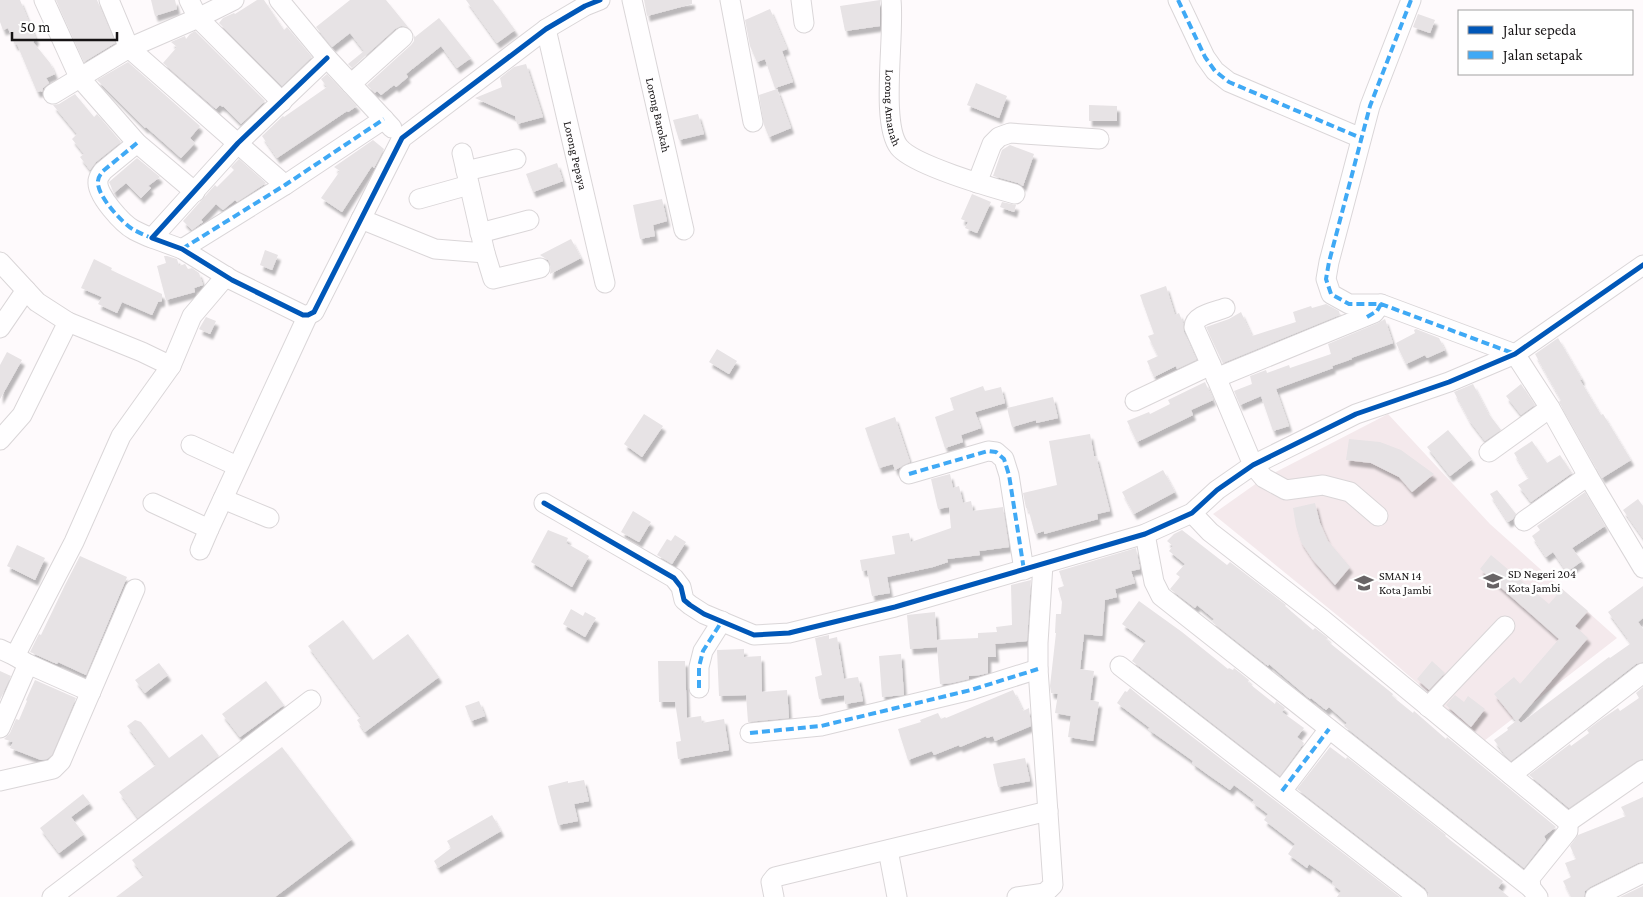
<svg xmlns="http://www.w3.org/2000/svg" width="1643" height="897" viewBox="0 0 1643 897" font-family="'Crimson Pro',serif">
<defs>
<filter id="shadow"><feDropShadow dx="3" dy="5.5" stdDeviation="1" flood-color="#0004"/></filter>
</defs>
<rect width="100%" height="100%" fill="#fefafc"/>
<path fill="#f4e9ec" d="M 1388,414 L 1490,524 L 1617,638 L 1484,741 L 1370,642 L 1213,514 L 1264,478 Z"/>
<path fill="#e7e3e5" filter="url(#shadow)" d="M 0,0 L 20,0 L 36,39 L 33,42 L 50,63 L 55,74 L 46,78 L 49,83 L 43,88 L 42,92 L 41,91 L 37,92 L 17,44 L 15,45 L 8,28 L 3,30 L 0,22 Z
M 56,0 L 97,0 L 115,43 L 84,62 Z
M 151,0 L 175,0 L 177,9 L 155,16 Z
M 257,0 L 264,0 L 284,30 L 287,27 L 312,57 L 282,86 L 219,23 L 223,18 L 234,13 L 235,14 Z
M 350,0 L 386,0 L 408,27 L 401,26 L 395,29 L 352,68 L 348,64 L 364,51 L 350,33 L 332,47 L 316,27 Z
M 466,0 L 493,0 L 515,30 L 497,43 Z
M 644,0 L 692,0 L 692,4 L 647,16 Z
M 880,0 L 880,26 L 845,31 L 840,6 Z
M 770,9 L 787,49 L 782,51 L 793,82 L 775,88 L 765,59 L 757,62 L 750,46 L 745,20 Z
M 1418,14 L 1435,20 L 1430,33 L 1413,27 Z
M 439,18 L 471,58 L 457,68 L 441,46 L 406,74 L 408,77 L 396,87 L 394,85 L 381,95 L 377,91 L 375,93 L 367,85 L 411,45 L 414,41 L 414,35 L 415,37 Z
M 195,31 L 265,101 L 241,124 L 223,106 L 223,107 L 220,105 L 216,109 L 163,63 L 177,47 L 171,42 L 185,36 L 186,39 L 190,34 Z
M 128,62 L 200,126 L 190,138 L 195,143 L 181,158 L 146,127 L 145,128 L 97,80 Z
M 526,64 L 543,117 L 517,124 L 515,116 L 475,98 L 502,87 L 500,78 L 514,67 Z
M 327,74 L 357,106 L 348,112 L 347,111 L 277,158 L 262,136 L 283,116 L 284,117 L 327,87 L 321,79 Z
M 976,83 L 1007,96 L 999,118 L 967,105 Z
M 777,89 L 791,128 L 769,137 L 764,125 L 759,95 Z
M 75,94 L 94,117 L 97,114 L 121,142 L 96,162 L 90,170 L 80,157 L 84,154 L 72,139 L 77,134 L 53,105 L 59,104 Z
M 1089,105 L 1117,106 L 1117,121 L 1089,121 Z
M 698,114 L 704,134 L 679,140 L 673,120 Z
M 373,140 L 384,149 L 374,168 L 372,166 L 342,212 L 321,198 L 340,171 L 334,167 Z
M 1010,145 L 1034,154 L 1023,186 L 1018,183 L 993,176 L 1002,150 Z
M 137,158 L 160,177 L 148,186 L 151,188 L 141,198 L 126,183 L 114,193 L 109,182 Z
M 239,159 L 266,183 L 237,202 L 235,200 L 223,210 L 216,204 L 201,220 L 203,222 L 200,224 L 192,230 L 183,221 L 215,185 L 217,187 L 234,170 L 231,167 Z
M 557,163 L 563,181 L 533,192 L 526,174 Z
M 972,194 L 991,202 L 977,233 L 965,228 L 968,222 L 961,219 Z
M 662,199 L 667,221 L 653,225 L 655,236 L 640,239 L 633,205 Z
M 1002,202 L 1016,205 L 1014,212 L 1000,207 Z
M 571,239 L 581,258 L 550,274 L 551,265 L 548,260 L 540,255 Z
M 265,250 L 278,255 L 272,270 L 260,265 Z
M 164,256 L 167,256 L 177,259 L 179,266 L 185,264 L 188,269 L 192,268 L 199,273 L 203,285 L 194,288 L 195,292 L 166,300 L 157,266 L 166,263 Z
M 94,259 L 112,268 L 111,270 L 162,294 L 162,301 L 158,302 L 152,315 L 122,302 L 117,313 L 98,304 L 102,297 L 81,288 Z
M 1166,286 L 1175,315 L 1179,313 L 1183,323 L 1184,332 L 1196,360 L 1177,369 L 1176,366 L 1154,377 L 1147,361 L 1158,356 L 1148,336 L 1154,334 L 1140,295 Z
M 1326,304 L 1339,311 L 1340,315 L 1223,363 L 1206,327 L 1229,319 L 1241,312 L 1252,336 L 1296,322 L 1293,312 L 1311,306 L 1312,308 Z
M 206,317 L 216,321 L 210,334 L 199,329 Z
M 1385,319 L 1393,343 L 1351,358 L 1352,359 L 1332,366 L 1333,368 L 1276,389 L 1289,426 L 1273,431 L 1261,396 L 1240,405 L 1234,391 L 1252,384 L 1250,376 L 1266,370 L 1267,373 L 1289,365 L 1290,368 L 1331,354 L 1328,344 L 1378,323 Z
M 1416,329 L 1439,338 L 1445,350 L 1427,358 L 1425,355 L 1406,364 L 1396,343 L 1415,333 L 1414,330 Z
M 1558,338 L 1582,379 L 1580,380 L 1601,415 L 1603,414 L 1631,460 L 1602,478 L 1559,402 L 1561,400 L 1535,354 Z
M 717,349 L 737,361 L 729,374 L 709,362 Z
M 7,352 L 22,360 L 0,399 L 0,365 Z
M 1205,382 L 1213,400 L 1191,410 L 1193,415 L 1137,442 L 1127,421 L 1149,412 L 1150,414 L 1170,404 L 1168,400 Z
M 1473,384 L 1488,413 L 1501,430 L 1485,441 L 1469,420 L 1454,392 Z
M 1521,384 L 1535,405 L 1521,415 L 1506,396 Z
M 983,386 L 985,391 L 1001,387 L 1005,403 L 975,412 L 981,428 L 961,435 L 963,442 L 945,448 L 935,417 L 954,410 L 950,398 Z
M 1053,397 L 1058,418 L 1036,423 L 1036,420 L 1012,427 L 1007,408 Z
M 644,414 L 663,426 L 642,457 L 624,444 Z
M 895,417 L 910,462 L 895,470 L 893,464 L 879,468 L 865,428 Z
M 1448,430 L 1472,459 L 1450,476 L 1427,447 Z
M 1090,434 L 1094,456 L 1096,456 L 1110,511 L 1097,514 L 1098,519 L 1044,534 L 1044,531 L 1035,534 L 1028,508 L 1026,508 L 1023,493 L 1057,485 L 1049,441 Z
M 1349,439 L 1380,442 L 1401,450 L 1434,474 L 1412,492 L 1399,477 L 1371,463 L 1346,460 Z
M 1532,441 L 1547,463 L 1560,455 L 1572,473 L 1531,502 L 1518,485 L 1529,478 L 1514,453 Z
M 1163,470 L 1175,492 L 1134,514 L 1122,492 Z
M 950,474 L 953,488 L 959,486 L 963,503 L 971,501 L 973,511 L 1003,507 L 1009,547 L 979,551 L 980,555 L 947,559 L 948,562 L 933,567 L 887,577 L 890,593 L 872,596 L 867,570 L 862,571 L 860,560 L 895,554 L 892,536 L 909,533 L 911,542 L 951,528 L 949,507 L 938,509 L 931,479 Z
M 1497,490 L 1516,514 L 1513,519 L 1508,522 L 1490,494 Z
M 1585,492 L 1605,526 L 1572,548 L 1582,561 L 1567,572 L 1553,552 L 1546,557 L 1532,536 L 1540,530 L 1537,526 Z
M 1638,499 L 1643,506 L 1643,538 L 1623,510 Z
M 1315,503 L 1320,523 L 1328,541 L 1350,567 L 1335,585 L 1313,560 L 1301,542 L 1296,526 L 1293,508 Z
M 633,511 L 651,522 L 639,542 L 621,532 Z
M 548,530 L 568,538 L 566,543 L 589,556 L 572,587 L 531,562 Z
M 1182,530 L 1227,565 L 1230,562 L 1286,605 L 1285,606 L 1313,630 L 1315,628 L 1328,638 L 1326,640 L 1393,694 L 1392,696 L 1413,713 L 1414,711 L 1446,739 L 1447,737 L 1556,827 L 1544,836 L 1546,840 L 1524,868 L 1344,726 L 1347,723 L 1329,707 L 1326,710 L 1311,698 L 1310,699 L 1269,664 L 1268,666 L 1212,622 L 1214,619 L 1197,605 L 1195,608 L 1170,589 L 1180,577 L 1176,574 L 1185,564 L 1169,551 L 1173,546 L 1167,541 L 1174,534 Z
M 675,535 L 686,542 L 672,564 L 657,555 L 667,539 L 671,541 Z
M 17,545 L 45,558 L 35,580 L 7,566 Z
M 1136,548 L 1140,569 L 1131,571 L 1135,583 L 1115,589 L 1117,597 L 1105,600 L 1102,636 L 1084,634 L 1080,669 L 1094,671 L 1090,700 L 1099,702 L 1093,741 L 1068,737 L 1071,716 L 1055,713 L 1058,694 L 1051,693 L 1050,686 L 1056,633 L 1055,633 L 1056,614 L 1061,614 L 1062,602 L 1058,588 L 1064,586 L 1059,571 Z
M 1491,555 L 1549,604 L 1562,589 L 1588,611 L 1575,626 L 1588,638 L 1517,721 L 1518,720 L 1521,723 L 1609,657 L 1610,658 L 1630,644 L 1627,640 L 1628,639 L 1608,612 L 1643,586 L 1643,618 L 1638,622 L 1643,629 L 1643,662 L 1636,664 L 1511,761 L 1506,756 L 1494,740 L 1508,730 L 1507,728 L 1516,721 L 1494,694 L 1514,677 L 1520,684 L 1559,639 L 1480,569 Z
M 80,556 L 127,577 L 86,675 L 58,662 L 57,664 L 30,652 L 39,634 L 41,635 L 65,585 Z
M 1031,580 L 1027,641 L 995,644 L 996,657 L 988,657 L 988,673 L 980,675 L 969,676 L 969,679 L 952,683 L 940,684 L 937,647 L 910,649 L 907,615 L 935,612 L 937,640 L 978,638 L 978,633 L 997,632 L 996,627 L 1012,625 L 1011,585 Z
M 1139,601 L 1182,632 L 1228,669 L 1229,668 L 1233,670 L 1234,668 L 1249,680 L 1248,682 L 1251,685 L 1275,704 L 1276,701 L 1285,708 L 1282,712 L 1304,728 L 1297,737 L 1304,743 L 1280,776 L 1132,661 L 1146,641 L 1122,624 Z
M 571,609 L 583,616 L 585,612 L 596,618 L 585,637 L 563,624 Z
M 343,620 L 373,660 L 408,634 L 439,677 L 365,732 L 357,720 L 361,717 L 308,646 Z
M 829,635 L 829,639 L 837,637 L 844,679 L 858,677 L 863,701 L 845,704 L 844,695 L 819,699 L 815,677 L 822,675 L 815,638 Z
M 744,649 L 744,657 L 761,656 L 762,692 L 787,690 L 789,718 L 748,722 L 746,695 L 719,696 L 717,650 Z
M 901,654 L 904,695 L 882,697 L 879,656 Z
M 658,661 L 685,661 L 687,718 L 701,716 L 702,723 L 724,719 L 729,750 L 678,759 L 676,742 L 681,741 L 675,702 L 659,702 Z
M 1432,661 L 1445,673 L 1429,690 L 1417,679 Z
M 159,663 L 168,675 L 145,693 L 135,680 Z
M 0,671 L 11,676 L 0,700 Z
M 35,680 L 76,698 L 52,755 L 47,759 L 41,760 L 10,748 L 13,742 L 4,739 L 10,733 L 16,719 L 19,720 L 27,701 L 26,700 Z
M 266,681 L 284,705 L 240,737 L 222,714 Z
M 1643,687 L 1643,759 L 1637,761 L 1569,808 L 1529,775 L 1570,744 L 1571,746 L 1589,733 L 1587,730 L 1603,718 L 1618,708 L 1620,711 L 1639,698 L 1636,693 Z
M 1130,688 L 1142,698 L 1400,897 L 1337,897 L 1341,891 L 1332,884 L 1333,881 L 1309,864 L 1307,868 L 1288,854 L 1295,844 L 1264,820 L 1268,814 L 1252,802 L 1254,800 L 1234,785 L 1230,790 L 1207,774 L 1192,763 L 1193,761 L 1148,729 L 1150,728 L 1117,703 L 1125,691 L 1127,692 Z
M 1013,690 L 1023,711 L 1029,708 L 1031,726 L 995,741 L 993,736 L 987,738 L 986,736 L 960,747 L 959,745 L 934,755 L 932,751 L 908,760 L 898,729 L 921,722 L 920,720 L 938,713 L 941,719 L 945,717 L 946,718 Z
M 1455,695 L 1464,702 L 1468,696 L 1485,709 L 1471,727 L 1446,705 Z
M 479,701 L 485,716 L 471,721 L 465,706 Z
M 135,720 L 141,722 L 169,758 L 202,734 L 219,756 L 138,818 L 119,792 L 156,765 L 127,726 Z
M 282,747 L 352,839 L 275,897 L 116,897 L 144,876 L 132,860 Z
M 1330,747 L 1346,759 L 1347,757 L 1446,835 L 1445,836 L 1503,881 L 1498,888 L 1509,897 L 1429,897 L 1428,892 L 1425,888 L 1297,789 Z
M 1025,758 L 1030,781 L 998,787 L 993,764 Z
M 584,780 L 589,801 L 574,804 L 578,821 L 558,825 L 548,786 L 568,781 L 568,783 Z
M 83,794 L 90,803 L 71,817 L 84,834 L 59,853 L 40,828 Z
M 1643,797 L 1643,862 L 1638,863 L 1590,887 L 1585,891 L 1584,897 L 1571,897 L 1563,881 L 1571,877 L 1565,863 L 1576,859 L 1570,846 L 1578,835 L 1626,816 L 1621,807 Z
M 492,815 L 501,831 L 438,868 L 434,861 L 451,848 L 447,841 Z
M 1643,886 L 1643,897 L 1620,897 Z"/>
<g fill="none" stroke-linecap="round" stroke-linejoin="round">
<g stroke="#dad6d8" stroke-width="21">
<g id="minor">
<path d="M 44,0 L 79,77 L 137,143 L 195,192"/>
<path d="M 109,0 L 129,48 L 285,185"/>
<path d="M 189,0 L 198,18 L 282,102"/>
<path d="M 279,0 L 327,58 L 392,128"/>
<path id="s1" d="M 632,0 L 684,230"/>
<path d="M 730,0 L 753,122"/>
<path d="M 801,0 L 804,23"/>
<path id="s2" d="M 891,0 C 895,34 880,123 899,147 C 913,165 990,187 1015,194"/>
<path d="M 1178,0 L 1205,57 L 1215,71 L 1229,82 L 1361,138"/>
<path d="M 1411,0 L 1370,106 L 1329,262 L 1326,279 L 1331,294 L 1349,304 L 1381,304 L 1515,354 L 1550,408 L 1588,476 L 1643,568"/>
<path id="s3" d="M 546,29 L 605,283"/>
<path d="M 327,58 L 238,143 L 152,238 L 182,249 L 232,280 L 303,315 L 308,315 L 314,312 L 402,138 L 546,29 L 585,6 L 600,0"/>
<path d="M 351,84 L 403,37"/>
<path d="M 53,94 L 129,48 L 198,18 L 234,0"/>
<path d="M 137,143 L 103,171 C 101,174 98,177 98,181 C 96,195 123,224 134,230 C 140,233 146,236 152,238"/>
<path d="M 466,171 L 516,159"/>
<path d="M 977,183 L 992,144 L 999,137 L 1010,133 L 1099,139"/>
<path d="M 419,199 L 469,185"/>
<path d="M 361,219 L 435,249 L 485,253 L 462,153"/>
<path d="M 480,233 L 529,220"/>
<path d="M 182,249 L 285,185 L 384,119"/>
<path d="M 485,253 L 493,279 L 540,268"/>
<path d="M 0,262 L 37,302 L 68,322 L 142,352 L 171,366"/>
<path d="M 1225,308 C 1215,312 1194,315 1194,327 L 1211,365 L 1253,465 L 1264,478 L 1286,490 L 1323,485 L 1350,492 L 1378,516"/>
<path d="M 0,328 L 26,290"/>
<path d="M 1216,378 L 1374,313 L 1381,304"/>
<path d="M 1135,401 L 1211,365"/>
<path d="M 0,440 L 22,415 L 68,322"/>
<path d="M 191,445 L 237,466"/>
<path d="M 1489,452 L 1550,408"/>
<path d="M 909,474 L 988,451 L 996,452 L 1004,459 L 1009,475 L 1024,570"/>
<path d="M 223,499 L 269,518"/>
<path d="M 153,503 L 209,529 L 308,315"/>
<path d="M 544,503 L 674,578 L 681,587 L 684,600 L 690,605 L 704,614 L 754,635 L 789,633 L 895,607 L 1145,534 L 1192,513 L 1217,490 L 1253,465 L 1356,414 L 1449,382 L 1515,354 L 1643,265"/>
<path d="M 1192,513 L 1210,532 L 1322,619 L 1568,822 L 1568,831 L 1530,878 L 1531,888 L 1538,897"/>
<path d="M 1524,521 L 1588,476"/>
<path d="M 1145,534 L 1154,582 L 1161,596 L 1531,888"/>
<path d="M 200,550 L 209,529"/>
<path d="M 0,649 L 15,656 L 74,542 L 121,436 L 171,366 L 192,316 L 226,276"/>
<path d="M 15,656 L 28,664 L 91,692"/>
<path d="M 1120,666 L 1418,897"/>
<path d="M 699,688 L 699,667 L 703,651 L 722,621"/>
<path d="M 1428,707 L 1505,626"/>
<path d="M 0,728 L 28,664"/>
<path d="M 750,733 L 821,726 L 971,690 L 1038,669"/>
<path d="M 1511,775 L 1643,673"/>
<path d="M 0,781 L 53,769 L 61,761 L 135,589"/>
<path d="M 1282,791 L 1329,729"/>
<path d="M 1568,822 L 1643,770"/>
<path d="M 888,850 L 897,897"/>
<path d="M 52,897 L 311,700"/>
<path d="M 774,897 L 771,882 L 775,877 L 783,875 L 1048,811"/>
<path d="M 1017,897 L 1045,893 L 1053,885 L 1038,669 L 1038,643 L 1043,564"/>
<path d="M 1595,897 L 1643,873"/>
</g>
</g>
<use href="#minor" stroke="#fffeff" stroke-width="19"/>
<path stroke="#3fa9f5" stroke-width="4" stroke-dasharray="8 4" stroke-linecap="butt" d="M 1178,0 L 1205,57 L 1215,71 L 1229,82 L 1361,138
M 1411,0 L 1370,106 L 1329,262 L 1326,279 L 1331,294 L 1349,304 L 1381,304 L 1515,354
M 137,143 L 103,171 C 101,174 98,177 98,181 C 96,195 123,224 134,230 C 140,233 146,236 152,238
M 182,249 L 285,185 L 384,119
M 1367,317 L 1377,311 L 1381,304
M 909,474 L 988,451 L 996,452 L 1004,459 L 1009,475 L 1024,570
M 699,688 L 699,667 L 703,651 L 722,621 L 719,620
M 750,733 L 821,726 L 971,690 L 1038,669
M 1282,791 L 1329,729"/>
<g stroke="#fff" stroke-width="8">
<path id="cycleway" d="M 327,58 L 238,143 L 152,238 L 182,249 L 232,280 L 303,315 L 308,315 L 314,312 L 402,138 L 546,29 L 585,6 L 600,0
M 544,503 L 674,578 L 681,587 L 684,600 L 690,605 L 704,614 L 754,635 L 789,633 L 895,607 L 1145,534 L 1192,513 L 1217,490 L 1253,465 L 1356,414 L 1449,382 L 1515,354 L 1643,265"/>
</g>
<use href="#cycleway" stroke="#0057b8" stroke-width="5"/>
</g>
<defs>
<g id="school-bare" transform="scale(1.5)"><path d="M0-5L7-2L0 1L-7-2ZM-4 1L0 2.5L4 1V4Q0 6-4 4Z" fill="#686466" stroke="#fff" stroke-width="2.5" paint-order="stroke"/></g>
</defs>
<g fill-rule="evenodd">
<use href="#school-bare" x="1493" y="581"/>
<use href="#school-bare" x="1364" y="583"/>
</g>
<g text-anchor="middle" stroke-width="5" stroke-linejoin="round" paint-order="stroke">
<g font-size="12" fill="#171415" stroke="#fff">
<text dy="4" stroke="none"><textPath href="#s2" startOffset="108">Lorong Amanah</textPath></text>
<text dy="4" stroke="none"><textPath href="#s1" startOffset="118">Lorong Barokah</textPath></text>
<text dy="4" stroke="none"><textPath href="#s3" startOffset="130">Lorong Pepaya</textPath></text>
</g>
<g font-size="12" fill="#171415" stroke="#fff" text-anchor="start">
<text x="1508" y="578">SD Negeri 204<tspan x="1508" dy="14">Kota Jambi</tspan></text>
<text x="1379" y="580">SMAN 14<tspan x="1379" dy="14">Kota Jambi</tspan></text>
</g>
</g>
<rect x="1458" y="10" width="175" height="65" fill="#ffffff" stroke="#a2a1a1"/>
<rect x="1468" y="26" width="25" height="8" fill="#0057b8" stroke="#a2a1a1"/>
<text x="1503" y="35" font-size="15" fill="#171415">Jalur sepeda</text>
<rect x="1468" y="51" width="25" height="8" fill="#3fa9f5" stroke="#a2a1a1"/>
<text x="1503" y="60" font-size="15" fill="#171415">Jalan setapak</text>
<path d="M12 32v8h105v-8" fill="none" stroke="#171415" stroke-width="2.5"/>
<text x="20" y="32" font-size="15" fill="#171415" stroke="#ffffff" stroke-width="4" paint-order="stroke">50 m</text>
</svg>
